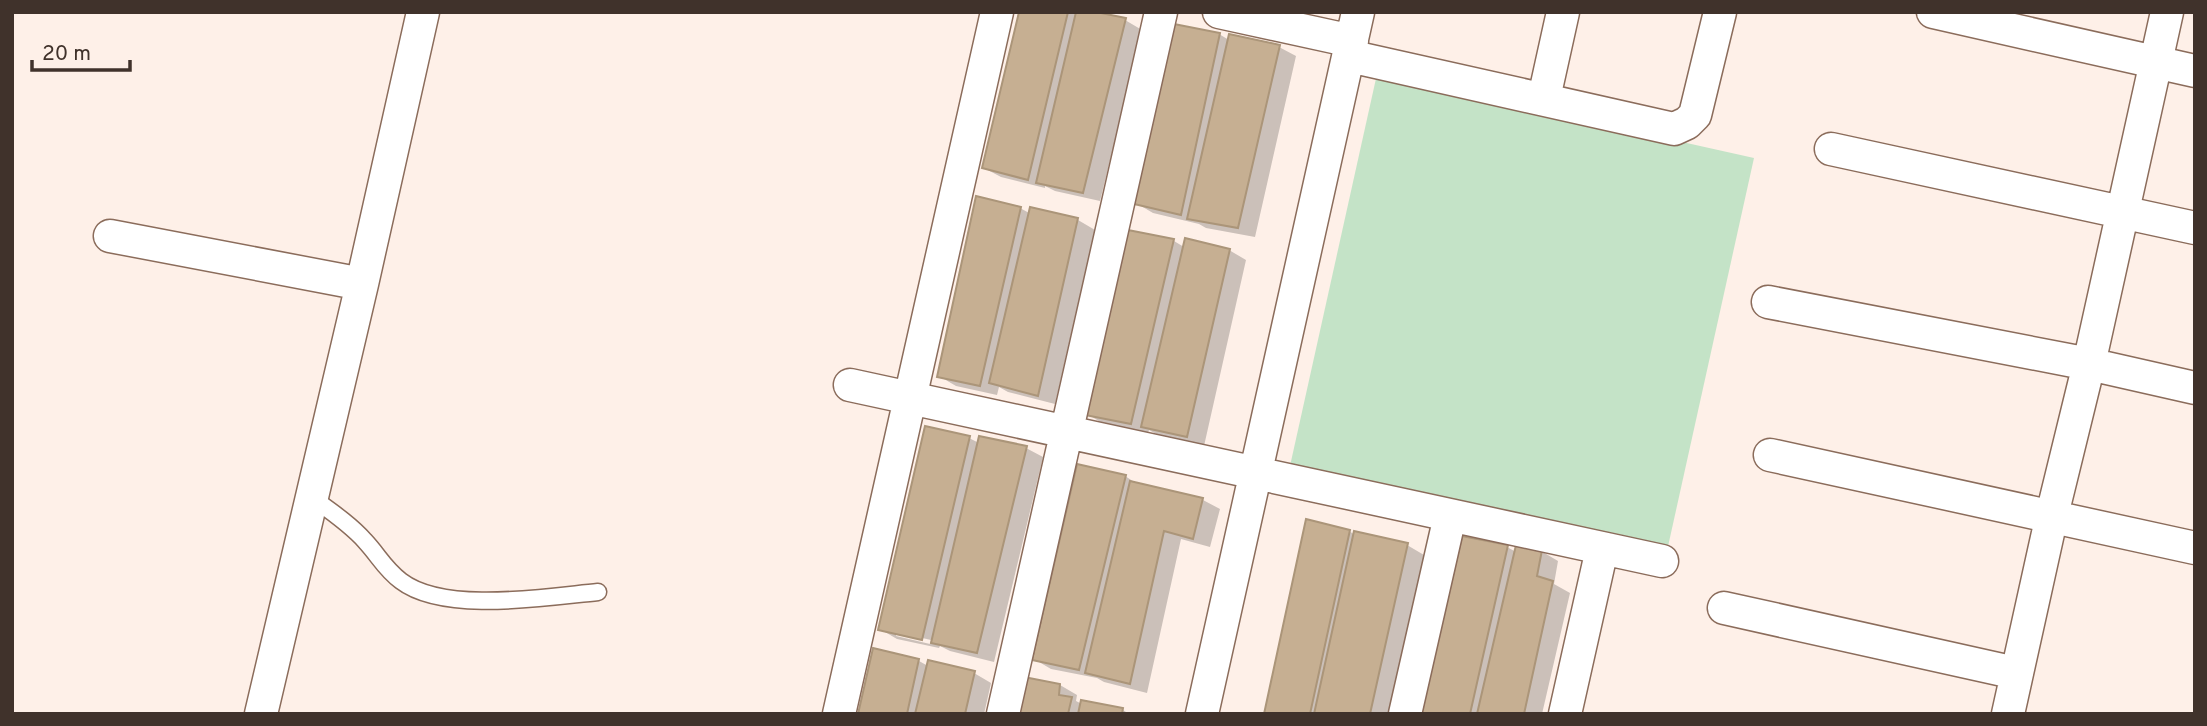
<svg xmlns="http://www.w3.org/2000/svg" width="2207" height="726" viewBox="0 0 2207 726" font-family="Overpass,sans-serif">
<rect width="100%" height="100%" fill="#fef0e8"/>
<path fill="#c4e3c7" d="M 1377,74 L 1754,158 L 1667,551 L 1290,466 Z"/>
<path fill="#0003" fill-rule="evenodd" d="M 1021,12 L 1077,12 L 1125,20 L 1142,30 L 1100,201 L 1055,191 L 1045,186 L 1045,188 L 1001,177 L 984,168 Z
M 1219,34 L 1229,40 L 1279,47 L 1296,56 L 1255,237 L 1206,228 L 1199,224 L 1153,213 L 1136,203 Z
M 1020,208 L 1031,214 L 1078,220 L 1095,230 L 1055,404 L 1008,392 L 999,387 L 997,395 L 956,386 L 939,376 Z
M 1129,232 L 1174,241 L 1184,247 L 1229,250 L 1246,260 L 1204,446 L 1160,436 L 1149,430 L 1148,433 L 1104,424 L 1087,414 Z
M 969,438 L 979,443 L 1026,448 L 1043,457 L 994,662 L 950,651 L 940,646 L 939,648 L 897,639 L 880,629 ZM 896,632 L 931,640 L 930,644 L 896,636 Z
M 1125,476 L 1139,485 L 1203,500 L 1220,509 L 1210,547 L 1181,539 L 1147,693 L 1104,682 L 1097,678 L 1051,669 L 1034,659 Z
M 1349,531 L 1355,535 L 1407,545 L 1424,555 L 1389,714 L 1266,714 Z
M 1507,547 L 1516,552 L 1541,551 L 1558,561 L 1554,584 L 1570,593 L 1542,714 L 1422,714 Z
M 875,650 L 919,661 L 928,666 L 974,673 L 991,683 L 984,714 L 860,714 Z
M 1060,685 L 1077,695 L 1076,701 L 1082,704 L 1123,710 L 1129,714 L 1017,714 Z"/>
<path fill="#c6af92" stroke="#ab9579" stroke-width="2" d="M 1019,12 L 1068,12 L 1028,180 L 982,168 Z
M 1076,12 L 1096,12 L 1126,18 L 1083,193 L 1036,183 Z
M 1174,24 L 1220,33 L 1181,215 L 1134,204 Z
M 1229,34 L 1280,45 L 1238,228 L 1187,219 Z
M 976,196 L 1021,207 L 980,386 L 937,377 Z
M 1030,207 L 1078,218 L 1038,396 L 989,383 Z
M 1128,230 L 1174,239 L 1131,424 L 1085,415 Z
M 1185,238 L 1230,249 L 1187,437 L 1141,427 Z
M 925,426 L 970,436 L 922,640 L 878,630 Z
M 979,436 L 1027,446 L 977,653 L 931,643 Z
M 1077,464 L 1126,475 L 1079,670 L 1032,660 Z
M 1130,481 L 1203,498 L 1193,539 L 1164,531 L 1130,684 L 1085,673 Z
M 1306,519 L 1350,530 L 1310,714 L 1264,714 Z
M 1354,531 L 1408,543 L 1370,714 L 1314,714 Z
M 1462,536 L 1508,545 L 1470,714 L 1421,714 Z
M 1516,545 L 1542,550 L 1537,576 L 1553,581 L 1524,714 L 1477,714 Z
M 873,648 L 919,659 L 907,714 L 858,714 Z
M 928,660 L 975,671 L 965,714 L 915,714 Z
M 1024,677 L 1060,684 L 1059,695 L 1072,697 L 1068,714 L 1016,714 Z
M 1081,700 L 1123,708 L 1122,714 L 1078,714 Z"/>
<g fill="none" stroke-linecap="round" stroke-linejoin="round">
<g stroke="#8b6c5b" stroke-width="19">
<path id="service" d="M 311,497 C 329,510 350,524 365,541 C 379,556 384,568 401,581 C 444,614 546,597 598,592"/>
</g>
<g stroke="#8b6c5b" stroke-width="35">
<path id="minor" d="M 1219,12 L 1352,41
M 1933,12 L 2195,71
M 1349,56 L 1674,129 L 1687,123 L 1695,115 L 1720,12
M 1544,98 L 1563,12
M 1831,149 L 2195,228
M 110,236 L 362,284
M 1768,302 L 2089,364 L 2195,388
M 850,385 L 1662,561
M 1770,455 L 2195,548
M 1724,608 L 2016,673
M 261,714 L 362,284 L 423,12
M 839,714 L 997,12
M 1003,714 L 1161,12
M 1202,714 L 1358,12
M 1405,714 L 1450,516
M 1565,714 L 1602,549
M 2008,714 L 2052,515 L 2089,364 L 2167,12"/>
</g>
<use href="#service" stroke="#fff" stroke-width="16"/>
<use href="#minor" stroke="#fff" stroke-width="32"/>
</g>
<rect width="2207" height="726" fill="none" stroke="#40322b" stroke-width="28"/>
<path d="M32 60v10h98v-10" fill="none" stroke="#40322b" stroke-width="3.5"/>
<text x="42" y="60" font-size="21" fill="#40322b" stroke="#fef0e8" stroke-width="5" paint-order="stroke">20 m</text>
</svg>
